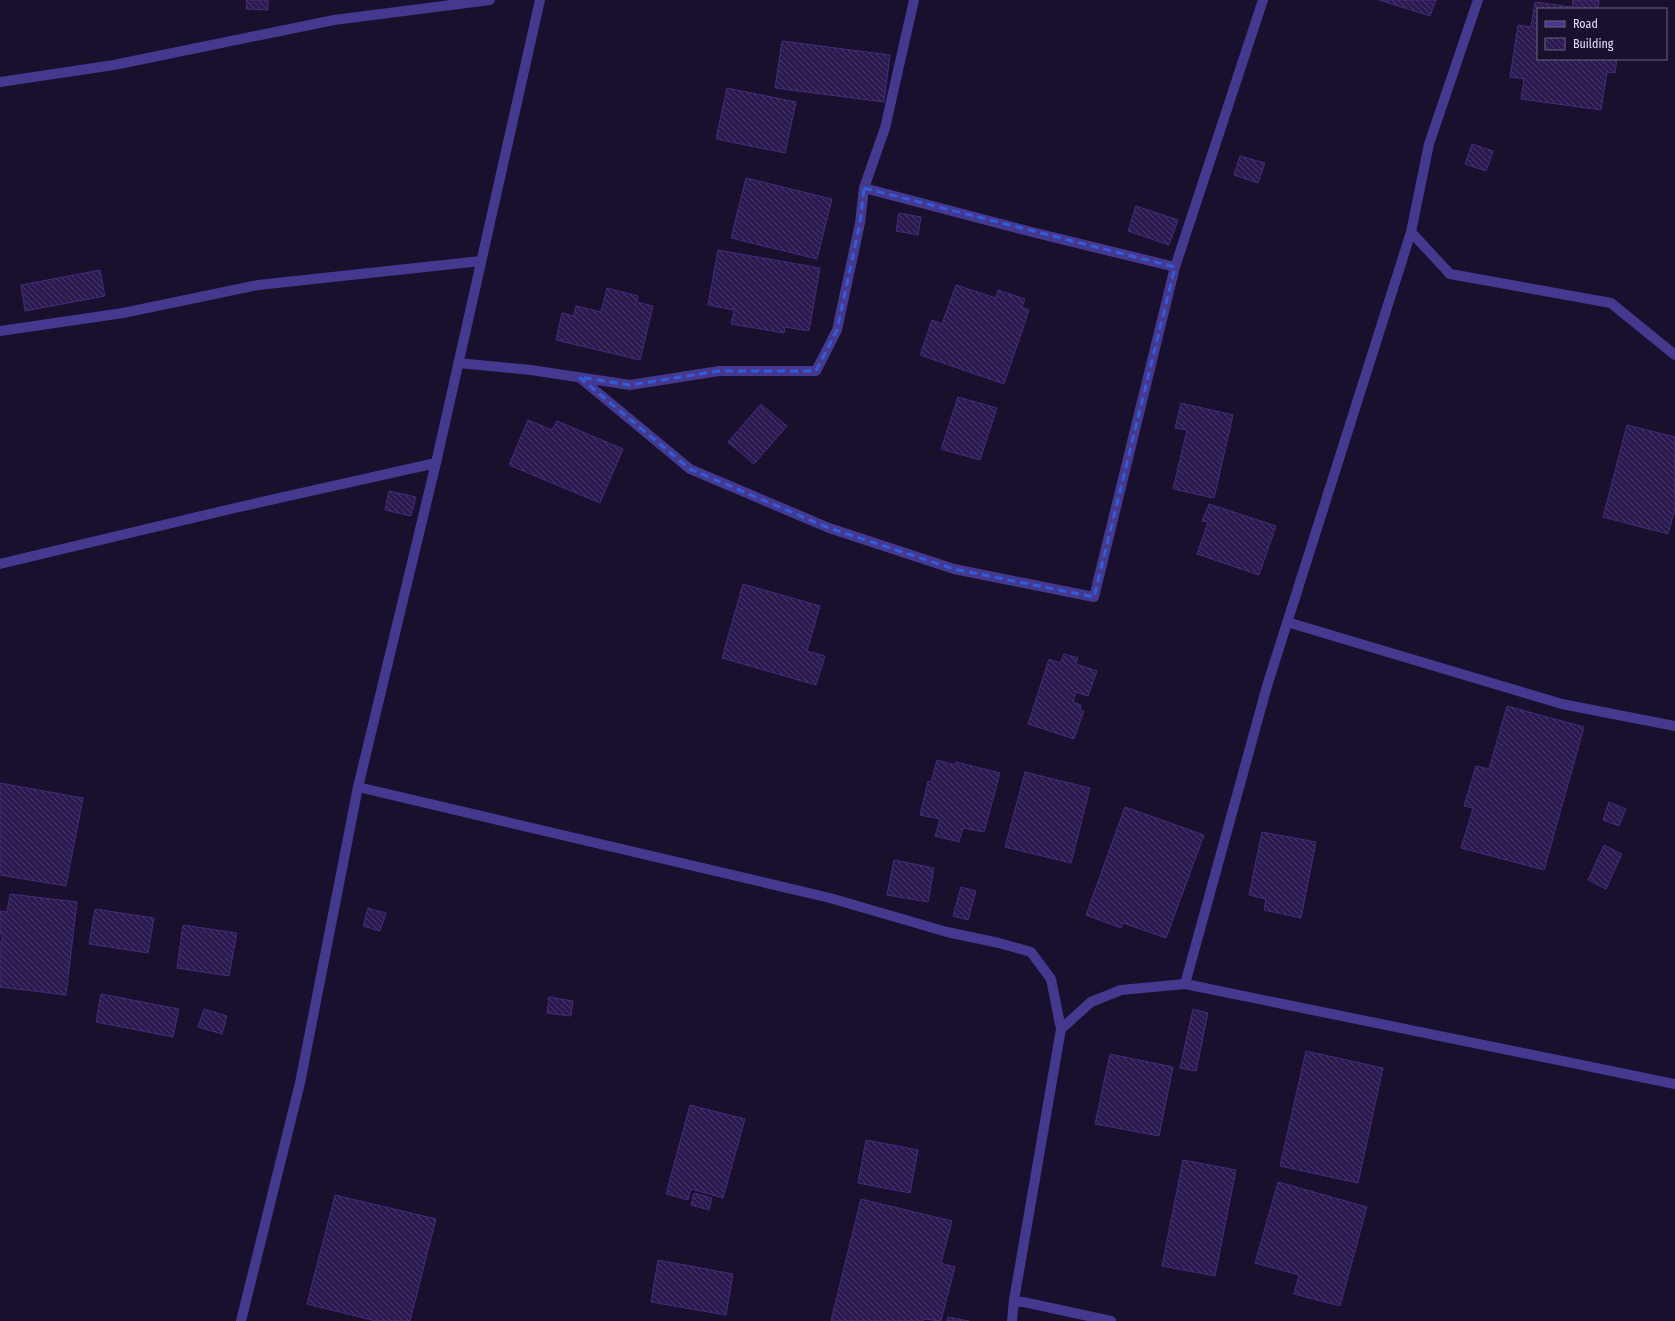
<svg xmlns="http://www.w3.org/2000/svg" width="1675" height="1321" viewBox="0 0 1675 1321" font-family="'Fira Sans Condensed',sans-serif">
<defs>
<pattern id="building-back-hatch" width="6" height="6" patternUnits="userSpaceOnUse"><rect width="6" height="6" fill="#2b1a50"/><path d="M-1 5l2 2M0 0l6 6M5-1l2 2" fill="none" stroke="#4a3b6a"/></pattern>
</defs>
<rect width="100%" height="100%" fill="#18102d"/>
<path fill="url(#building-back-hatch)" stroke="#442b7d" d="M 247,0 L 268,0 L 268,10 L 246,9 Z
M 1379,0 L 1436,0 L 1430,16 Z
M 1573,0 L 1599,0 L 1598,9 L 1538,9 L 1538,59 L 1617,59 L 1615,73 L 1607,72 L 1601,110 L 1521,99 L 1524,79 L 1510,77 L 1518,25 L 1531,27 L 1535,2 L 1572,7 Z
M 782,41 L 890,55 L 884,102 L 775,88 Z
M 727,88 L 796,102 L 785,153 L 716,139 Z
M 1472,144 L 1493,151 L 1486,171 L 1465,164 Z
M 1240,156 L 1265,163 L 1258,183 L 1234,175 Z
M 746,178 L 832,199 L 817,259 L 731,238 Z
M 1136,206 L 1178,220 L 1169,245 L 1128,231 Z
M 899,213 L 921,217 L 918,235 L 896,231 Z
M 718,250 L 820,268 L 809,331 L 785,327 L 784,333 L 731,324 L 734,310 L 708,305 Z
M 100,270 L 105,296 L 25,311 L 21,285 Z
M 956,285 L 996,298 L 998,290 L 1025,299 L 1022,307 L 1029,310 L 1004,384 L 920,355 L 932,320 L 942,324 Z
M 607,288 L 638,296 L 637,302 L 653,306 L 640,360 L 556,340 L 562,313 L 574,316 L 576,306 L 601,312 Z
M 958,397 L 997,408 L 980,460 L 941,449 Z
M 1181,403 L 1233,415 L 1214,498 L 1173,489 L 1187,430 L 1175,428 Z
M 761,404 L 787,426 L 754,464 L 728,442 Z
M 528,420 L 552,430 L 557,421 L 623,449 L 600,503 L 509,465 Z
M 1627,425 L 1675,437 L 1675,509 L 1668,534 L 1603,517 Z
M 389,491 L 416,497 L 411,516 L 385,510 Z
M 1209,504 L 1276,526 L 1259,575 L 1197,554 L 1208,522 L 1202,521 Z
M 743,584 L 820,606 L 807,651 L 825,656 L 816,685 L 722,658 Z
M 1064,654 L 1078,658 L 1076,664 L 1097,671 L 1088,696 L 1076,692 L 1073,702 L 1081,705 L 1080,710 L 1084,711 L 1074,739 L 1028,724 L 1049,659 L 1060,663 Z
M 1507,706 L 1584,727 L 1544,870 L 1461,848 L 1473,808 L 1464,806 L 1476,766 L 1489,769 Z
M 937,760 L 955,765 L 956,762 L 1000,773 L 984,832 L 963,828 L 959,842 L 935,836 L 940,819 L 920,815 L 928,781 L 931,782 Z
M 1025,772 L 1090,788 L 1071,863 L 1005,847 Z
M 0,783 L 83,798 L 66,886 L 0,875 Z
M 1609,802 L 1626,809 L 1619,826 L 1603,820 Z
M 1125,807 L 1204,835 L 1166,938 L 1123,923 L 1121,928 L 1086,915 Z
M 1262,832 L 1316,842 L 1301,918 L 1264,910 L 1266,899 L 1249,895 Z
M 1604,845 L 1622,854 L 1606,889 L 1588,880 Z
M 894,860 L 934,868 L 928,902 L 887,895 Z
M 961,887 L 976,891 L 968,920 L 953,916 Z
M 10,894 L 77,902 L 66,995 L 0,987 L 0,942 L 2,942 L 2,934 L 0,933 L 0,911 L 7,912 Z
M 368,908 L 386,913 L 380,931 L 363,926 Z
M 95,909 L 154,918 L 148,953 L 89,944 Z
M 183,925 L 237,933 L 229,976 L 177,968 Z
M 101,994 L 179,1009 L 173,1037 L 96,1022 Z
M 549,997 L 573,1001 L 571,1016 L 547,1013 Z
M 204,1009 L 227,1016 L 222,1034 L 198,1027 Z
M 1193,1009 L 1208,1013 L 1196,1071 L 1180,1068 Z
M 1306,1051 L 1383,1068 L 1358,1183 L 1280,1166 Z
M 1110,1054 L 1173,1067 L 1159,1136 L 1095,1124 Z
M 690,1105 L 745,1119 L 723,1198 L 691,1189 L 688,1200 L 666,1194 Z
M 866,1140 L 918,1150 L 910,1193 L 858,1183 Z
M 1183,1160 L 1236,1170 L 1215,1276 L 1162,1266 Z
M 1278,1182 L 1367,1207 L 1340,1306 L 1294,1294 L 1299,1275 L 1255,1263 Z
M 694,1193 L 712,1198 L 709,1210 L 691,1205 Z
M 335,1195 L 436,1219 L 410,1321 L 376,1321 L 307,1304 Z
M 861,1199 L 952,1221 L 941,1263 L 955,1267 L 941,1321 L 924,1319 L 923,1321 L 831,1321 Z
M 658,1260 L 733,1274 L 726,1315 L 651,1302 Z
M 948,1317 L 969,1321 L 947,1321 Z"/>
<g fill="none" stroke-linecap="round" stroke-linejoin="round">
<path stroke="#45388f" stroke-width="10" d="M 1478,0 L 1429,144 L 1411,232 L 1450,274 L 1611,303 L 1675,355
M 0,82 L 114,65 L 334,20 L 490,0
M 864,188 L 1032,232 L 1175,267
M 0,331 L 123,313 L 258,285 L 481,261
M 458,363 L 531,370 L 630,385 L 719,371 L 816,371 L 837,330 L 860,223 L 864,188 L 885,128 L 914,0
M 579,377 L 690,469 L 829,528 L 954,569 L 1094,597 L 1175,267 L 1263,0
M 0,564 L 235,508 L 436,463
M 1287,622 L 1562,704 L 1675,726
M 358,787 L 830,898 L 947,932 L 999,943 L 1031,952 L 1051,979 L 1061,1029
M 1185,984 L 1267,686 L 1411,232
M 1014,1300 L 1061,1029 L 1091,1002 L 1121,990 L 1185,984 L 1675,1084
M 241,1321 L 300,1083 L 358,787 L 436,463 L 540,0
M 1012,1321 L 1014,1300 L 1111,1321"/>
</g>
<path fill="none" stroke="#315cdc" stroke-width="3" stroke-dasharray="8 5" stroke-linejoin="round" d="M 864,188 L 1175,267 L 1094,597 L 954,569 L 829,528 L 690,469 L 579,377 L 630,385 L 719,371 L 816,371 L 837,330 L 860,223 Z"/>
<rect x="1537" y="8" width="130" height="52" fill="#18102d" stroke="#6a6281"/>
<rect x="1545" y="21" width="20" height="6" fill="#45388f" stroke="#6a6281"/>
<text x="1573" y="28" font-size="12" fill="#e4dcff">Road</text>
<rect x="1545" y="38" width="20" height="12" fill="url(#building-back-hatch)" stroke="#6a6281"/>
<text x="1573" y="48" font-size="12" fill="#e4dcff">Building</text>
</svg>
